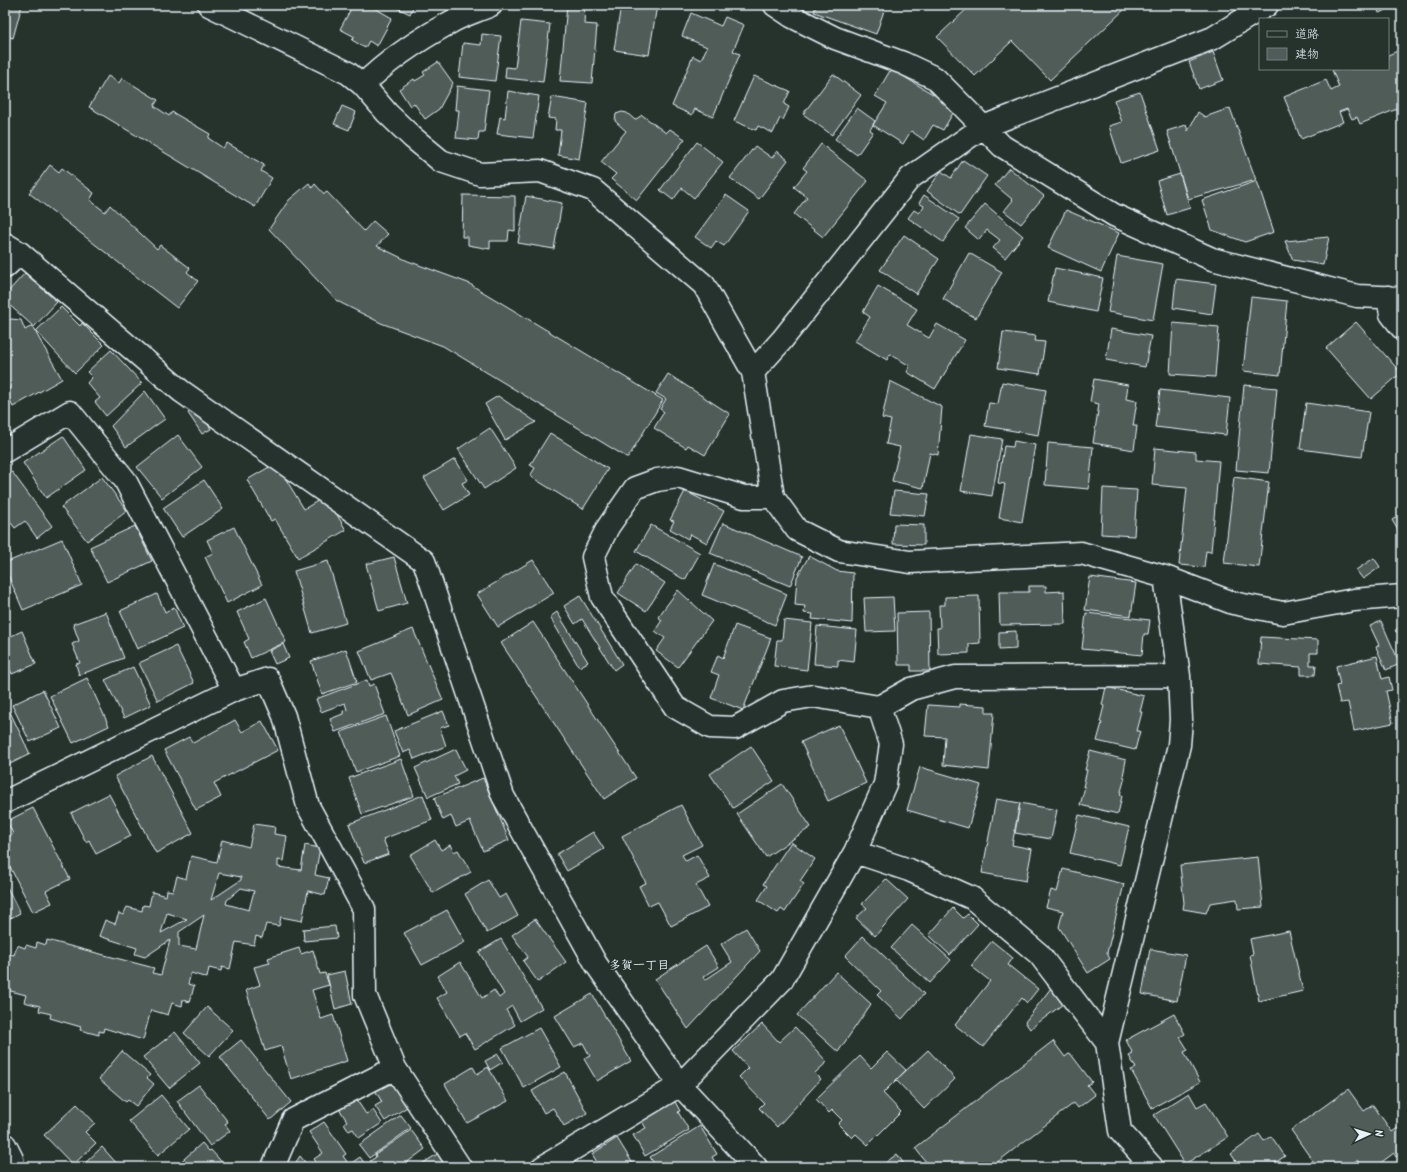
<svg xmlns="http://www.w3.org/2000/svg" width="1407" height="1172" viewBox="0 0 1407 1172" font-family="Kalam,'Klee One',sans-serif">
<rect width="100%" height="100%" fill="#26332d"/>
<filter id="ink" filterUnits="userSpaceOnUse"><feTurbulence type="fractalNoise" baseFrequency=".025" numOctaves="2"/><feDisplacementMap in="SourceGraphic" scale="8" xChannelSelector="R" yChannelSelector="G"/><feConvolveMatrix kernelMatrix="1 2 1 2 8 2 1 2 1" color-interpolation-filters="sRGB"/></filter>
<g filter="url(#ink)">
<path fill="#505c59" stroke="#e8f1f8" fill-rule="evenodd" d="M 5,5 L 22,5 L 13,38 L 5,36 Z
M 353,5 L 369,5 L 392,18 L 377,46 L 369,41 L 365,48 L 352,40 L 355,37 L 340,29 Z
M 391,5 L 414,5 L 410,14 Z
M 567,5 L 585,5 L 584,24 L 597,25 L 592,83 L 560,81 Z
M 621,5 L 657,5 L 649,55 L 614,50 Z
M 816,5 L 886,5 L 876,34 L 814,12 Z
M 971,5 L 1129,5 L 1050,80 L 1012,41 L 975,76 L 937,37 Z
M 1376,5 L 1398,5 L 1379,13 Z
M 691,13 L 721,26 L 725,17 L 744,25 L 733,51 L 740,54 L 713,117 L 695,109 L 692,115 L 672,106 L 693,56 L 701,60 L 707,47 L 682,36 Z
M 521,21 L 550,24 L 543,82 L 505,78 L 506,67 L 515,68 Z
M 482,34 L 501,36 L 495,81 L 459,77 L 463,43 L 481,45 Z
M 1400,50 L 1402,55 L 1402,107 L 1360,124 L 1357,117 L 1352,119 L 1347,109 L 1339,112 L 1343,122 L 1301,139 L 1284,97 L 1326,80 L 1331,91 L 1339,87 L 1332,70 L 1335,69 L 1388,69 L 1388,55 Z
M 1213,52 L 1223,80 L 1199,89 L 1189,62 Z
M 438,62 L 453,83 L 439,109 L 425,119 L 414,103 L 410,106 L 399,89 L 414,79 L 415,81 L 425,75 L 423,72 Z
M 891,69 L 956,108 L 943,130 L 933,125 L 924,140 L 911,131 L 903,144 L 873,125 L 887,103 L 875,96 Z
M 833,74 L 861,95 L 832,135 L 803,114 Z
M 108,76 L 119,83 L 122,78 L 158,100 L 154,106 L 169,116 L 172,112 L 210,134 L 208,138 L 223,148 L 227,143 L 264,165 L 261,171 L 272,178 L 255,207 L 89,107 Z
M 754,76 L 790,91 L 784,104 L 789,107 L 783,120 L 780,118 L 773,133 L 758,126 L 756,130 L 734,121 Z
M 457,86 L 489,90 L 484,132 L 479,132 L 478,140 L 456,138 L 459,110 L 455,110 Z
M 508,91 L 539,96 L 533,138 L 497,134 L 500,117 L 505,118 Z
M 1140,92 L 1160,150 L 1121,163 L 1109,126 L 1122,122 L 1114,100 Z
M 552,97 L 588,103 L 579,159 L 558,155 L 561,130 L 555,130 L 556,119 L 548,118 Z
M 342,106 L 356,112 L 349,130 L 334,124 Z
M 857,108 L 875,121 L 870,130 L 873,132 L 857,155 L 835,139 Z
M 1230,108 L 1256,180 L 1188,199 L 1167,131 L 1186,125 L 1188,131 L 1198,112 L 1205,117 Z
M 622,112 L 627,113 L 635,120 L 642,115 L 666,133 L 670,129 L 685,139 L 637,200 L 611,179 L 616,174 L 601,162 L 626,131 L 615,121 L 616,114 Z
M 697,142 L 723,162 L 694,198 L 682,188 L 673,200 L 660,190 Z
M 821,144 L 868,181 L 823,237 L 794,214 L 807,197 L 794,187 L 807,171 L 803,168 Z
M 755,146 L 772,158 L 777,151 L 788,160 L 759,199 L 730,178 Z
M 963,160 L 987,176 L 960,215 L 927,191 L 941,171 L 951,178 Z
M 50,165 L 59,172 L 62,168 L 94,193 L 90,200 L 105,212 L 110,205 L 157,249 L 160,245 L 190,268 L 187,272 L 198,281 L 177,308 L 29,193 Z
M 1009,168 L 1044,196 L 1021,224 L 1004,211 L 1013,200 L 995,185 Z
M 1180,174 L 1190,208 L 1167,215 L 1157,181 Z
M 1257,181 L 1274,232 L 1245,242 L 1212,230 L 1202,200 Z
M 309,183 L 312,188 L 315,184 L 324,194 L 327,192 L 364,231 L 373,221 L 388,234 L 377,246 L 408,261 L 468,283 L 663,400 L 628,458 L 443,346 L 381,323 L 337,301 L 269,229 L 289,200 Z
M 463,195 L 515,196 L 515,231 L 509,230 L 508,241 L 490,241 L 490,249 L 468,245 L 468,237 L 462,237 Z
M 726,195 L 749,211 L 724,246 L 716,241 L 711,248 L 695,237 Z
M 924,195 L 959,219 L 943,242 L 908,218 L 914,210 L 919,213 L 924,206 L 919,203 Z
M 526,196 L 562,203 L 554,249 L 518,243 Z
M 985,204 L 1023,236 L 1005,258 L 993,248 L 1000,240 L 987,230 L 979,240 L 965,228 Z
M 1066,210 L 1119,233 L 1101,272 L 1048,248 Z
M 904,235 L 939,259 L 916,294 L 880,270 Z
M 1329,237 L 1323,265 L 1293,260 L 1285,241 Z
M 969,253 L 1002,272 L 976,318 L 943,299 Z
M 1117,256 L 1163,264 L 1153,320 L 1108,312 Z
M 1055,268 L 1103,278 L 1096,312 L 1048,302 Z
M 25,273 L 57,302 L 34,327 L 5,301 L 5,295 Z
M 1176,279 L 1216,284 L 1212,314 L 1173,308 Z
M 878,286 L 917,309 L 907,325 L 929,338 L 937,324 L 965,340 L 935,389 L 907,372 L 910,366 L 890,354 L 887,360 L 855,341 L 870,317 L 863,312 Z
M 1251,297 L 1287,301 L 1280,375 L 1243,371 Z
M 61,307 L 80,326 L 82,323 L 104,345 L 75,373 L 36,331 Z
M 11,319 L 21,320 L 25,330 L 32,326 L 62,379 L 13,407 L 5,392 L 10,389 L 5,381 L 5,323 Z
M 1356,322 L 1401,373 L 1371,399 L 1326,348 Z
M 1173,323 L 1219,327 L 1215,377 L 1170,374 Z
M 1111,329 L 1151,336 L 1145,367 L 1106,360 Z
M 1003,332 L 1036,336 L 1035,341 L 1045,342 L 1040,374 L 998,368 Z
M 111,350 L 142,383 L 106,416 L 95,402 L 100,398 L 87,383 L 92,377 L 87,372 Z
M 668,374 L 730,414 L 705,455 L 688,445 L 686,448 L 654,428 L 664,412 L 660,409 L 666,399 L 656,393 Z
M 1094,379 L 1128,385 L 1126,399 L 1137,401 L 1133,426 L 1137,426 L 1134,450 L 1093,443 L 1099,404 L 1090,402 Z
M 890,381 L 942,407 L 938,455 L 930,453 L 923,488 L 892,481 L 900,447 L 886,444 L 891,420 L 882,418 Z
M 1002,382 L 1046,390 L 1038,435 L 985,426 L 989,403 L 998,404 Z
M 1244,385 L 1277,388 L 1269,473 L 1236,470 Z
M 1160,390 L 1230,398 L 1226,435 L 1155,427 Z
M 145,391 L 165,419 L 126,447 L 111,426 Z
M 498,396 L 536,422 L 505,440 L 485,404 Z
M 1306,403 L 1369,412 L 1362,457 L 1300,449 Z
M 196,407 L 211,429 L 202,434 L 188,413 Z
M 490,428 L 516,468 L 484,489 L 458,449 Z
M 550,433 L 608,469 L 583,509 L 530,476 L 535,468 L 530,465 Z
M 971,434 L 1002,439 L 992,496 L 961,491 Z
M 178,435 L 202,467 L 162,498 L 137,467 Z
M 63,436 L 86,470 L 46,498 L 23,463 Z
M 1014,441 L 1035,445 L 1022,522 L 999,518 L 1005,484 L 998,483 L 1004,446 L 1013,447 Z
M 1048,443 L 1093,447 L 1089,489 L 1045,485 Z
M 1155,448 L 1196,452 L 1196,459 L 1219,461 L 1211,552 L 1206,551 L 1204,567 L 1179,565 L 1187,488 L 1152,485 Z
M 455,459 L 468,480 L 462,483 L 469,495 L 444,510 L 424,478 Z
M 276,463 L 304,509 L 326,496 L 346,530 L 298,558 L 275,519 L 271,521 L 247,480 Z
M 12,472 L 52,526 L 37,538 L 25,521 L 15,528 L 5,515 L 5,478 Z
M 102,477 L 127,511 L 87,541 L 61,507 Z
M 1234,477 L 1269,482 L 1259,567 L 1224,563 Z
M 204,480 L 223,509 L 182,537 L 163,508 Z
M 1103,488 L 1137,490 L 1134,536 L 1101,534 Z
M 685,491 L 724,511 L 707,543 L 690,534 L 688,539 L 670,529 L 674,521 L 670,520 Z
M 894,491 L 929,494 L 925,516 L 890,513 Z
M 1402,514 L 1402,537 L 1392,520 Z
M 723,523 L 802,557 L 790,586 L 710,553 Z
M 894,524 L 924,525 L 924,545 L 893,544 Z
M 651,525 L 700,553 L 685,580 L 636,551 Z
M 135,526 L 152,561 L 107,582 L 90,547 Z
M 234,527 L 262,585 L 227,603 L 205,557 L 213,553 L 207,540 Z
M 62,539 L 82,585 L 23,610 L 5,568 L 5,563 Z
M 809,556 L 837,571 L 853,573 L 852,623 L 812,619 L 813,614 L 804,613 L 805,606 L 795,605 L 797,577 Z
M 394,557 L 407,603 L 379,611 L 366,564 Z
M 1374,558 L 1380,567 L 1363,579 L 1356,570 Z
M 533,560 L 554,593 L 498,627 L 477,594 Z
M 328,561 L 346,623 L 312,633 L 294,571 Z
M 636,564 L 665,583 L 646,611 L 618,593 Z
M 714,564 L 787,594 L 775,625 L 702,595 Z
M 1090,577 L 1136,583 L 1131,616 L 1085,610 Z
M 1029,586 L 1046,586 L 1046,592 L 1064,591 L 1065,624 L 1000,625 L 999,592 L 1029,592 Z
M 678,590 L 712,621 L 678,667 L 656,651 L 665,638 L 655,631 L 662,620 L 658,617 Z
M 157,594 L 165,612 L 174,607 L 183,628 L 137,649 L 120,611 Z
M 580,596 L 622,664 L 614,670 L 582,619 L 575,624 L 564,606 Z
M 979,596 L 980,643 L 969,644 L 969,653 L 938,654 L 937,628 L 940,628 L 939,605 L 945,605 L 945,597 Z
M 893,597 L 895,631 L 866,632 L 864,598 Z
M 266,598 L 286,642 L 251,658 L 244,642 L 249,639 L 237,612 Z
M 106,612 L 124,658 L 79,675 L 76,664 L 80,663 L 72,644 L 79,641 L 73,624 Z
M 557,612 L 588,662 L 579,667 L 550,617 Z
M 929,612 L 930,671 L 911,671 L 911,665 L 898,665 L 897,613 Z
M 1086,613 L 1150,620 L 1148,634 L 1144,634 L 1142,655 L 1082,649 Z
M 784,620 L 812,623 L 807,670 L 774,666 L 777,640 L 782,640 Z
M 1381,621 L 1400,664 L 1386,670 L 1376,647 L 1379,645 L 1370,626 Z
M 533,622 L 636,778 L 604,799 L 501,643 Z
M 1402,622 L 1402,635 L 1395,631 Z
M 735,625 L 771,638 L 743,710 L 711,698 L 719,675 L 711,672 L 718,655 L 723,658 Z
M 817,626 L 857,630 L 854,662 L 838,660 L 838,666 L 814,664 Z
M 5,628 L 9,637 L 22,631 L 36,664 L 12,674 L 5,658 Z
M 413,629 L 443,700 L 408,715 L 391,673 L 371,680 L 359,651 Z
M 1016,631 L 1016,649 L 999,650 L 999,632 Z
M 1261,637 L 1318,640 L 1318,653 L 1310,653 L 1310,665 L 1316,665 L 1315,675 L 1301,675 L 1301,667 L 1259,664 Z
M 283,644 L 289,658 L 275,664 L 269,651 Z
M 176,646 L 194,683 L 158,701 L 139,663 Z
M 346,649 L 357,682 L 322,694 L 311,661 Z
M 1377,656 L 1382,679 L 1389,677 L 1392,690 L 1386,691 L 1393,723 L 1354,731 L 1348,702 L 1340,703 L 1336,686 L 1340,685 L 1336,666 Z
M 133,667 L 151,705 L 124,718 L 105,680 Z
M 87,678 L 109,726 L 73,743 L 50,696 Z
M 367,680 L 369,686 L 374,684 L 385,714 L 335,732 L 330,719 L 343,714 L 343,711 L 347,710 L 345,703 L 321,712 L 316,699 Z
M 1106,687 L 1144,696 L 1140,712 L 1142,712 L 1137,731 L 1140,731 L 1135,750 L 1097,741 L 1102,723 L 1100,722 L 1104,706 L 1102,705 Z
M 43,690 L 61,728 L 30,742 L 12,705 Z
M 960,704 L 986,706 L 986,713 L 994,713 L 989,770 L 943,765 L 945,737 L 925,736 L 928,705 L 960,707 Z
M 443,711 L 449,725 L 440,728 L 446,746 L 414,759 L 410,750 L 403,753 L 394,731 Z
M 10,712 L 30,754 L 8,765 L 5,758 L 5,714 Z
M 386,716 L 400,756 L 356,772 L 341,732 Z
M 235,720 L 242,732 L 262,721 L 278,750 L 214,783 L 221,797 L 196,810 L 164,750 L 189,737 L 193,743 Z
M 839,725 L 866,783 L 828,801 L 801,742 Z
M 751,746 L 774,781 L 733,808 L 710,774 Z
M 456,749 L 466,770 L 454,776 L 458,784 L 428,797 L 415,768 Z
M 1090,751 L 1126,760 L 1123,776 L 1125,777 L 1120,795 L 1122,796 L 1118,814 L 1080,805 L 1085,787 L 1083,787 L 1087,770 L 1085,770 Z
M 152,756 L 193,833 L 156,853 L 115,776 Z
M 401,759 L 414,796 L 362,814 L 349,778 Z
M 920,767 L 981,785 L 968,828 L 907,810 Z
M 483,778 L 509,840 L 483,851 L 470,821 L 456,827 L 451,816 L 443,820 L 434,798 Z
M 782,784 L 811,827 L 766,857 L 737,814 Z
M 109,794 L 131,836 L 96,854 L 89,840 L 86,842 L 71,813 Z
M 423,795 L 432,820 L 383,839 L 389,854 L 364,863 L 349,824 Z
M 996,799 L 1020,803 L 1012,845 L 1032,849 L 1026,881 L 982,873 Z
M 1020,803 L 1057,810 L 1051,839 L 1015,833 Z
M 681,805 L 702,845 L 682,855 L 686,861 L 697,855 L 710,878 L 696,885 L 708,907 L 671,926 L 658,902 L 649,906 L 639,886 L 646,883 L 622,836 Z
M 33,808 L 70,879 L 46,891 L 52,903 L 33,912 L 9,865 L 5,868 L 5,838 L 13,834 L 7,821 Z
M 1079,815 L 1129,827 L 1120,865 L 1070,853 Z
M 254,824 L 275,827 L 274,834 L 287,836 L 283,861 L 278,860 L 278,867 L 301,870 L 305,845 L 320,848 L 315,875 L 329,878 L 325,895 L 308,891 L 302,921 L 281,917 L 279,926 L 266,924 L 262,938 L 256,936 L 254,945 L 236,942 L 230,969 L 222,967 L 221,971 L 209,968 L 207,978 L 191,973 L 188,984 L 194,986 L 190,1002 L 183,1000 L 182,1006 L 172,1003 L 168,1015 L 151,1010 L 143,1040 L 104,1028 L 103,1032 L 99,1031 L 99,1035 L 80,1030 L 81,1027 L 50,1018 L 51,1014 L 39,1011 L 40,1006 L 24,1002 L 26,995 L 7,990 L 5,994 L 6,953 L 14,955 L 17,945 L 25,948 L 26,945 L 36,948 L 37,942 L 46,945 L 47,940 L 154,968 L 152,973 L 161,975 L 170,940 L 145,957 L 135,954 L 137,948 L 99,936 L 105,920 L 115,924 L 119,913 L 123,915 L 127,907 L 142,911 L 143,905 L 149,906 L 152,892 L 166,896 L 167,890 L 173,891 L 177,876 L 186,879 L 191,856 L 217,862 L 222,840 L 249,847 ZM 219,873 L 241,877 L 241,880 L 211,900 ZM 241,888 L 254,891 L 249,910 L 226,904 L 227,900 ZM 167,913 L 187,919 L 161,933 ZM 204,915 L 196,949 L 179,946 L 179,932 Z
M 593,832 L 604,849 L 567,871 L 557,854 Z
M 435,840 L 441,850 L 450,845 L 454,852 L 458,850 L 471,872 L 433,893 L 410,855 Z
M 791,842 L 815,859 L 800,881 L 804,884 L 785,912 L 781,909 L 778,913 L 758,900 L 767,886 L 763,884 Z
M 1258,857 L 1263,907 L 1238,909 L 1237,899 L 1210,903 L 1206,913 L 1183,909 L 1184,903 L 1180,865 Z
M 1063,869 L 1124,884 L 1107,953 L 1110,959 L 1088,973 L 1059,927 L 1063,911 L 1046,907 L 1051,890 L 1057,892 Z
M 886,879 L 908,899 L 875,936 L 856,918 L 867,908 L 862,904 Z
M 488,880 L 499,898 L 506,894 L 518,916 L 487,933 L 465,894 Z
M 5,883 L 20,913 L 5,921 Z
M 953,908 L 963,918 L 968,914 L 978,924 L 950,955 L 929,935 Z
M 447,910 L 465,942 L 422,965 L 404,933 Z
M 535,919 L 566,962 L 538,982 L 523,961 L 528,957 L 512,935 Z
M 912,925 L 951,960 L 930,983 L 891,948 Z
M 335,926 L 337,938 L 304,941 L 303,929 Z
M 746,928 L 760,951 L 688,1029 L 655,979 L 706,946 L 719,967 L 703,977 L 705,980 L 732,962 L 721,944 Z
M 1289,931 L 1303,991 L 1259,1001 L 1250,955 L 1253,954 L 1250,939 Z
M 863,936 L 924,994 L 902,1019 L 877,995 L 881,991 L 845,956 Z
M 501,939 L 542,1008 L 520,1021 L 512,1006 L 506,1010 L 515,1025 L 475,1049 L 465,1033 L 460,1036 L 437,998 L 447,992 L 438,976 L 460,962 L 482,998 L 494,990 L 499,998 L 504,994 L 479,952 Z
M 992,941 L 1013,958 L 1008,965 L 1038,989 L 1027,1003 L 1022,998 L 983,1047 L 955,1025 L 990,981 L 971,966 Z
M 299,948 L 301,954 L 313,950 L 320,974 L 325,973 L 329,985 L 312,990 L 321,1019 L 333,1015 L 347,1061 L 291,1079 L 281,1046 L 265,1051 L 246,990 L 260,985 L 254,967 L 270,963 L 268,958 Z
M 1150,949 L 1186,955 L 1177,1001 L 1142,994 Z
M 345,971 L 352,1004 L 335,1009 L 327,975 Z
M 836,972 L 871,1004 L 838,1052 L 797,1015 Z
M 1051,988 L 1063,1004 L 1030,1029 L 1025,1022 Z
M 592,994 L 631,1061 L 597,1081 L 584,1059 L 590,1056 L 583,1043 L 574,1047 L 555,1016 Z
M 207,1007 L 233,1030 L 209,1056 L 184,1033 Z
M 1174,1014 L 1185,1034 L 1180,1037 L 1188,1050 L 1184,1052 L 1200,1082 L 1152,1108 L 1131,1070 L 1136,1068 L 1129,1056 L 1133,1054 L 1126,1040 Z
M 762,1024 L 779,1042 L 795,1027 L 827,1062 L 815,1073 L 821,1079 L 777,1127 L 759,1108 L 764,1103 L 739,1077 L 748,1068 L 733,1051 Z
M 539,1028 L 561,1067 L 524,1088 L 502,1048 Z
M 175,1032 L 200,1063 L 169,1088 L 143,1057 Z
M 241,1040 L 291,1102 L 270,1120 L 220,1057 Z
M 1053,1041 L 1065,1057 L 1070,1053 L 1092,1082 L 1087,1085 L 1095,1095 L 1078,1108 L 1074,1103 L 991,1167 L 930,1167 L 915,1148 Z
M 928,1050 L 955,1079 L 924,1109 L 896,1080 Z
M 122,1051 L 150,1075 L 147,1078 L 154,1084 L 136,1106 L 128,1100 L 126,1102 L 99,1079 Z
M 887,1052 L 906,1070 L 883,1093 L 901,1112 L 868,1145 L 856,1134 L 852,1138 L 838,1124 L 842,1120 L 832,1110 L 829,1113 L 816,1099 L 860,1056 L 871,1068 Z
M 498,1054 L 503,1062 L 490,1070 L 485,1061 Z
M 473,1067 L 477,1074 L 488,1067 L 508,1101 L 467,1123 L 445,1084 Z
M 565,1072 L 587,1113 L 564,1126 L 553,1108 L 544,1113 L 532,1091 Z
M 394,1075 L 412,1104 L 385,1121 L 375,1106 L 382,1102 L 372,1085 Z
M 199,1085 L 228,1122 L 225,1124 L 230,1131 L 210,1146 L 177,1101 Z
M 1348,1089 L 1364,1111 L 1373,1105 L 1392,1132 L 1402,1125 L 1402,1167 L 1397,1167 L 1402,1164 L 1394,1153 L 1375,1167 L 1362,1167 L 1357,1160 L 1348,1167 L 1317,1167 L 1291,1130 Z
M 1189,1093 L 1197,1107 L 1206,1102 L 1228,1137 L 1185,1164 L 1154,1115 Z
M 161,1095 L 189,1129 L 158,1155 L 129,1121 Z
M 354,1096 L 366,1114 L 373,1110 L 382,1123 L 359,1138 L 353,1129 L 349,1131 L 344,1123 L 347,1121 L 338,1107 Z
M 672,1096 L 680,1111 L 678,1112 L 689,1130 L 645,1156 L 633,1135 L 646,1128 L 636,1112 Z
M 77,1104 L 95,1123 L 85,1132 L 96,1143 L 73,1165 L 44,1135 Z
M 401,1115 L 411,1128 L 369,1158 L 359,1145 Z
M 324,1122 L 346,1154 L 343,1156 L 347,1162 L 340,1167 L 319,1167 L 314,1159 L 323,1153 L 309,1132 Z
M 700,1126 L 717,1154 L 712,1157 L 718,1167 L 656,1167 L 650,1157 Z
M 411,1130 L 425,1149 L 401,1167 L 374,1167 L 370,1161 L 376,1157 L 375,1155 Z
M 1259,1134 L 1264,1141 L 1271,1136 L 1285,1156 L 1269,1167 L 1240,1167 L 1231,1154 Z
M 617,1138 L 635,1167 L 600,1167 L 592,1154 Z
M 202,1143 L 209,1151 L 211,1150 L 226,1167 L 176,1167 L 176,1166 Z
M 102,1147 L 120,1167 L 81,1167 Z
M 439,1153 L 448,1167 L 417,1167 Z
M 897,1154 L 906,1167 L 880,1167 Z
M 300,1156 L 309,1167 L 293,1167 Z
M 360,1157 L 367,1167 L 346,1167 Z"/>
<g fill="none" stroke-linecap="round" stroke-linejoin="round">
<g stroke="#e8f1f8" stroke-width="25">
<path id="minor" d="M 775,5 L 793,17 L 835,38 L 903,63 L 935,78 L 1002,146 L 1114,215 L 1212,259 L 1357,296 L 1402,298
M 363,85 C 388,60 420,39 451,22 C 463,15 478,11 491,5
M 5,244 L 20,253 L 181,391 L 424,561 L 503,796 L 596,964 L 680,1085 L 756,1167
M 5,267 L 20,253
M 1388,297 L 1391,314 L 1402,328
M 753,372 L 782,340 L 910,178 L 983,127 L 1213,38 L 1267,5
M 5,451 L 70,412 L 125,480 L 234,690 L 268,679 L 284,716 L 308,806 L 364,909 L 365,995 L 395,1068 L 460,1167
M 879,707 L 911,689 L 955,677 L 1179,676
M 5,802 L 234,690
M 855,852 L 909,870 L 972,898 L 1039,954 L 1107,1043
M 5,1145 L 12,1159 L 5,1164
M 273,1167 L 293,1120 L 395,1068
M 543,1167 L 680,1085 L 782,980 L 855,852 L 885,784 L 891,744 L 879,707 L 813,696 L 783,701 L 735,728 L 710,727 L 675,707 L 602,597 L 593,557 L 608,527 L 635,488 L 657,480 L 678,477 L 744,497 L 773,497 L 797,530 L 839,551 L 910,562 L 1081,553 L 1165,577 L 1233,603 L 1283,613 L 1354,600 L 1402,596
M 1152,1167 L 1120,1131 L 1107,1043 L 1179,745 L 1181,720 L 1179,676 L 1165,577"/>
</g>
<g stroke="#e8f1f8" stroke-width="25">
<path id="tertiary" d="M 209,5 L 348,73 L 363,85 L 387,113 L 412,137 L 441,161 L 480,174 L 540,171 L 593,190 L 704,285 L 753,372 L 773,497"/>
</g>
<use href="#minor" stroke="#26332d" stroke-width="22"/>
<use href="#tertiary" stroke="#26332d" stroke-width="22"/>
</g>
</g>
<g text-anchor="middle" stroke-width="3.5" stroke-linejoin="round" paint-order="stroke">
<g font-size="12" font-weight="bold" fill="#e8f1f8" stroke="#26332d">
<text x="639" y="969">多賀一丁目</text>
</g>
</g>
<rect width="1407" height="1172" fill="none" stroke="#26332d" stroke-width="20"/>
<rect x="10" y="10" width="1387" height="1152" fill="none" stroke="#e8f1f8" stroke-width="1.5" filter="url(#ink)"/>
<rect x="1259" y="18" width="130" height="52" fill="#26332d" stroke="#747f7e"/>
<rect x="1267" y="31" width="20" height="6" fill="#26332d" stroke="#747f7e"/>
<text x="1295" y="38" font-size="12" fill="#e8f1f8">道路</text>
<rect x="1267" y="48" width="20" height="12" fill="#505c59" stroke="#747f7e"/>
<text x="1295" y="58" font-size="12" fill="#e8f1f8">建物</text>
<g transform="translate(1369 1134) rotate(86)" stroke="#26332d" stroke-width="3" paint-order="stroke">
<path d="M0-3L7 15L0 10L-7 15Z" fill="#e8f1f8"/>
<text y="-6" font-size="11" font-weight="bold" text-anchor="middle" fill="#e8f1f8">N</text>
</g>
</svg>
